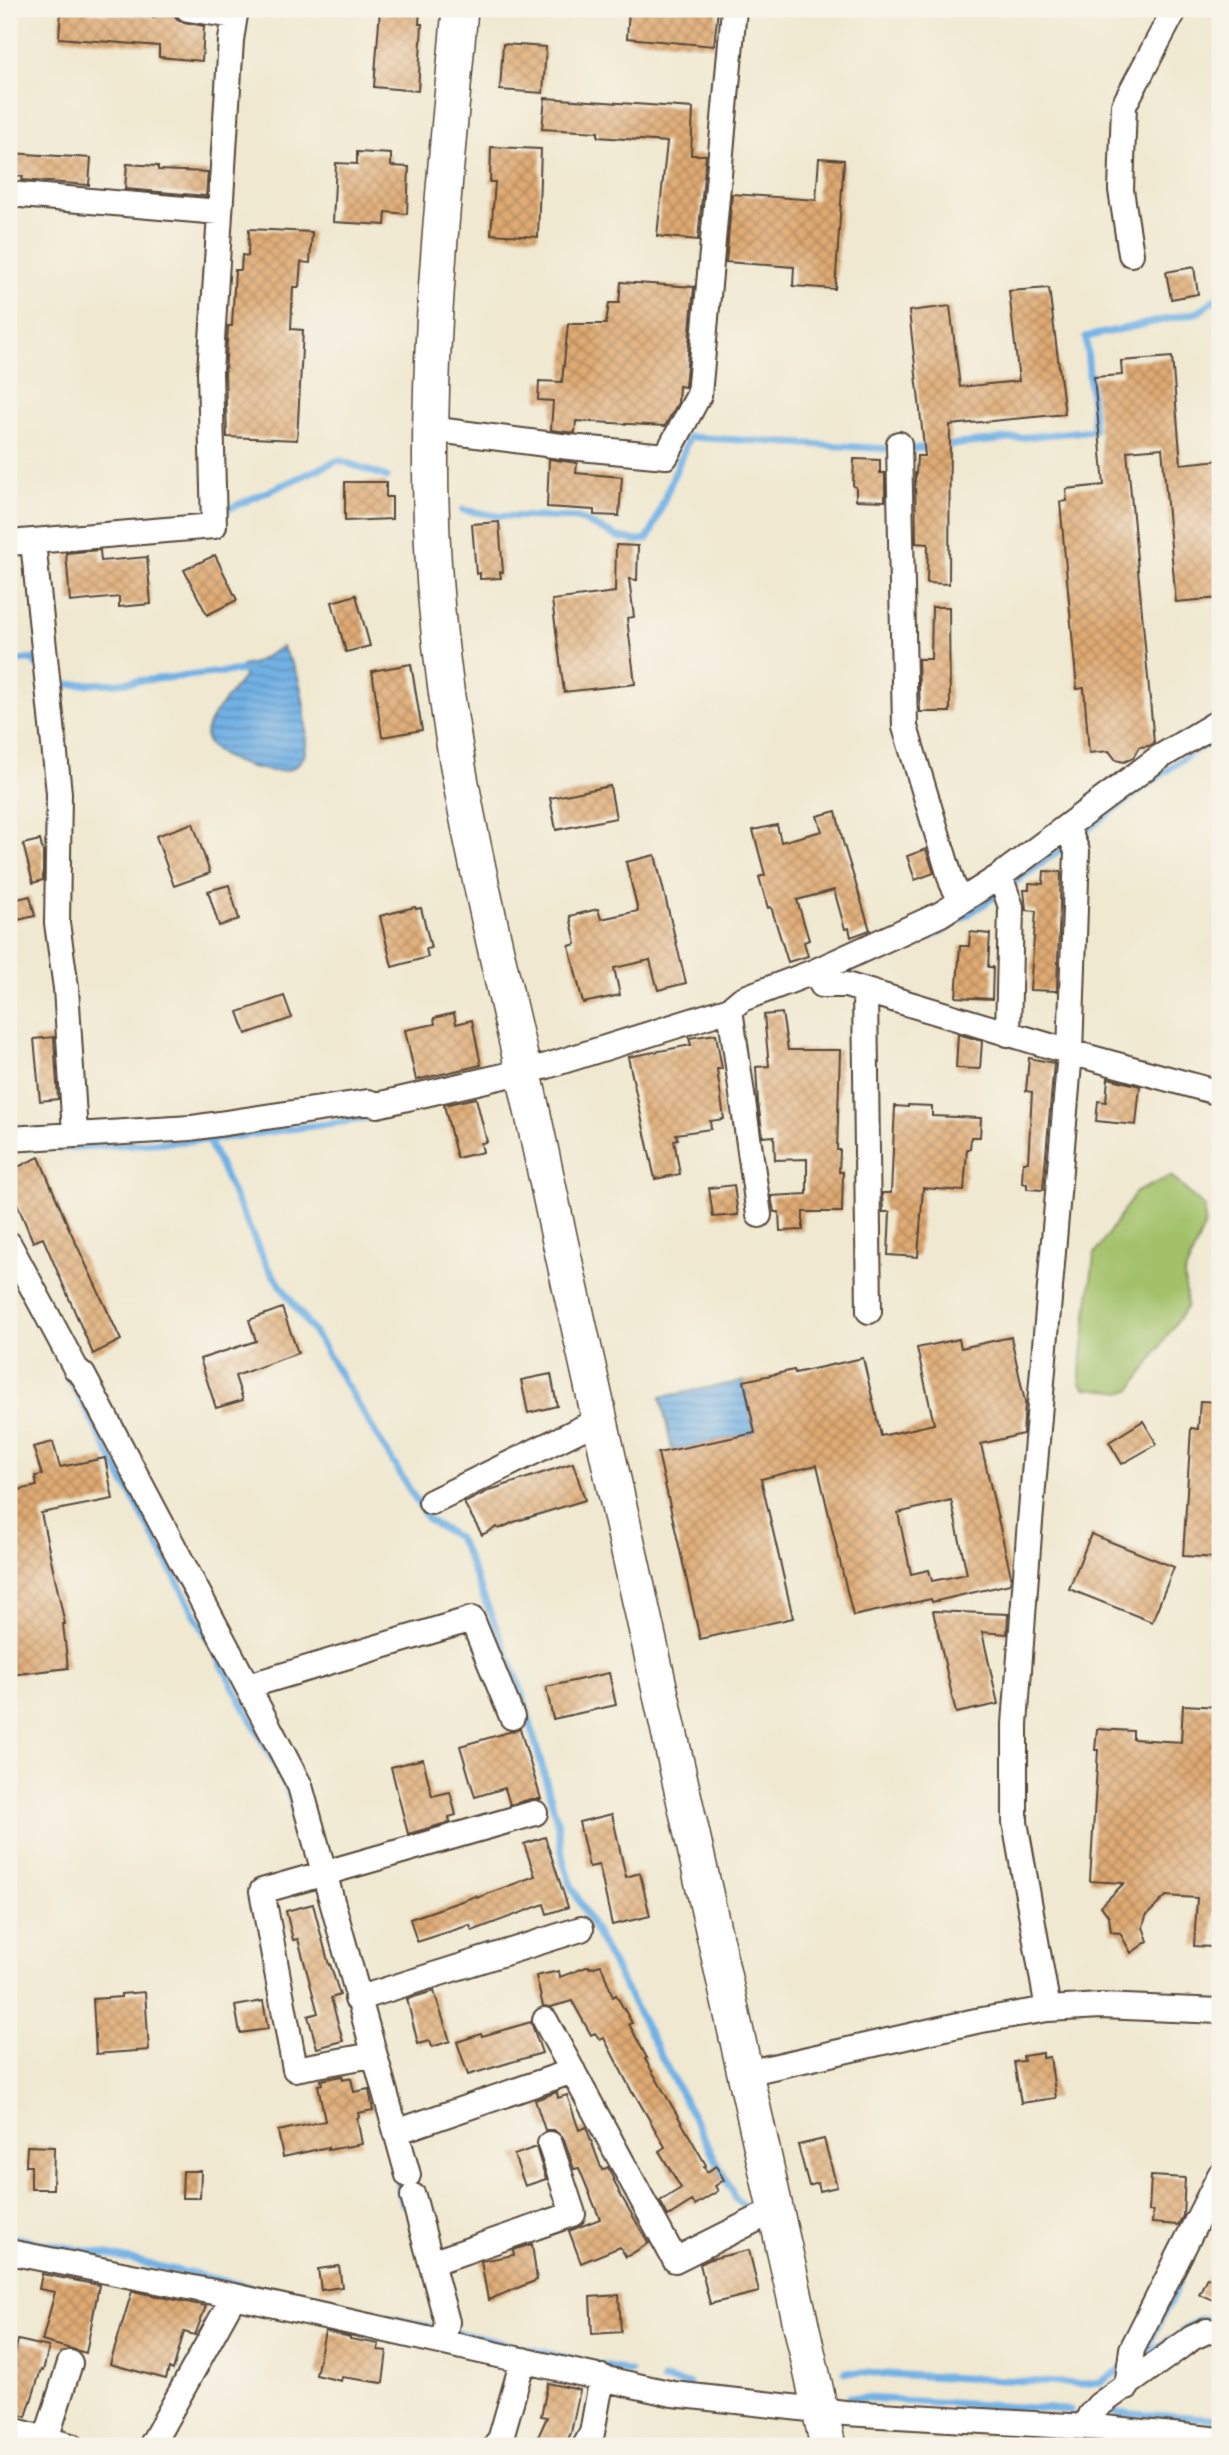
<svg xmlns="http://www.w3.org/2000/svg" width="1229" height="2455" viewBox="0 0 1229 2455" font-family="'Shantell Sans',sans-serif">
<defs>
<pattern id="water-rules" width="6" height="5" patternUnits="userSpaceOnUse" patternTransform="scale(1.75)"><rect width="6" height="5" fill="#72b1e5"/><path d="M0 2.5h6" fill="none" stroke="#5f90b9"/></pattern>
<pattern id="building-cross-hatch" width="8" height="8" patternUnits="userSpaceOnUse" patternTransform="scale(1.75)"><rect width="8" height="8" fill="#dfaa73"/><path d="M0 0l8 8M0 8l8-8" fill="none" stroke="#b68b5e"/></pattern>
</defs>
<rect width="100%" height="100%" fill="#f7f3e8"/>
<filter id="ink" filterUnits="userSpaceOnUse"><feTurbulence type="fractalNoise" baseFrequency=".0143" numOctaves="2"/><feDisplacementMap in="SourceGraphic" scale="14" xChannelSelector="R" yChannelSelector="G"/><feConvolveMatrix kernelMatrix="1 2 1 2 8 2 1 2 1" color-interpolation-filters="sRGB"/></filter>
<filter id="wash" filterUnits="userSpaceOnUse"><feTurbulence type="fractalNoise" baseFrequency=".00686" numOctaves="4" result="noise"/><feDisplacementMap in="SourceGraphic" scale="28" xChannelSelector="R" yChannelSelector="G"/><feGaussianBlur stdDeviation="1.57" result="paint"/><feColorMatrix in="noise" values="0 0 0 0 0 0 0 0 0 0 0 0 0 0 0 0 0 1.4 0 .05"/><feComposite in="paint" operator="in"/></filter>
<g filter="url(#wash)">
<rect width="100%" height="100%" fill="#f0e8d0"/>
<path fill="#a2c169" stroke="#6e7644" stroke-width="2" d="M 1171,1176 L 1205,1208 L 1204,1227 L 1184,1275 L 1187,1306 L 1132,1389 L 1125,1392 L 1085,1388 L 1081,1383 L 1080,1373 L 1094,1255 L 1136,1192 Z"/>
<path fill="url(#water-rules)" stroke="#566e82" stroke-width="2" d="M 282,647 C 286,655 292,662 295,670 C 303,688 310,738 304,756 C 302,760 297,765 293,768 C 276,779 204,758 206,735 C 207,717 233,692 244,677 L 242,666 L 254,663 Z
M 744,1381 L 755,1433 L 672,1450 L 661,1397 Z"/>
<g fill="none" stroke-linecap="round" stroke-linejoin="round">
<path stroke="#72b1e5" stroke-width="7" d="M 910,449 L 1094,430 L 1086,337 L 1199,312 L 1220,295
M 463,510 L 498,516 L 578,518 L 618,537 L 638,541 L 647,539 L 651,533 L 689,437 L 891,449
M 217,514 L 339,460 L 387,477
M 9,662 L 35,659 L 36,665
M 57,685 L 117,683 L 244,670 L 252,674
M 1078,837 L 1189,754 L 1220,737
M 1010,886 L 1068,844
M 836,975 L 941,932 L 1000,893
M 208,1140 L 267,1266 L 319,1340 L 428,1520 L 457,1537 L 463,1547 L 519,1683 L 557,1821 L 564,1864 L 572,1887 L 731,2189 L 734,2198 L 742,2204
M 59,1148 L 208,1140 L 364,1119
M 67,1374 L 287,1787 L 311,1870
M 395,2172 L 403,2204
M 9,2237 L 108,2255 L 631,2372
M 1183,2330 L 1200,2319 L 1220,2319
M 1150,2353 L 1150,2342 L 1179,2283
M 1136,2361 L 1170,2339
M 845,2372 L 1083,2384 L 1100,2382 L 1122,2369
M 663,2380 L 689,2384
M 850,2397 L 1070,2410
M 1115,2413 L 1210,2418 L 1220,2421
M 1097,2446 L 1097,2443"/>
</g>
<g id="blocks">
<path fill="url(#building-cross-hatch)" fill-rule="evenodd" d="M 61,9 L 90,9 L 90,12 L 154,17 L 154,9 L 173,9 L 174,15 L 179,21 L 204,26 L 202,61 L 159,57 L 159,46 L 59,38 Z
M 380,9 L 420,9 L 419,24 L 422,24 L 418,91 L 374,87 Z
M 629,9 L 718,9 L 714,46 L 627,38 Z
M 503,44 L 546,47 L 543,93 L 500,90 Z
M 545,98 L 693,108 L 691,155 L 706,155 L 698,240 L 657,236 L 667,142 L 598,137 L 598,132 L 542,129 Z
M 491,147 L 541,149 L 538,237 L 491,234 L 495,182 L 490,182 Z
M 357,152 L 391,154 L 391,166 L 409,167 L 407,214 L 386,212 L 385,225 L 333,222 L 336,163 L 357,164 Z
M 9,153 L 91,158 L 89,185 L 22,180 L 23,176 L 9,176 Z
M 819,158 L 844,160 L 835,289 L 793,286 L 794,267 L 726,262 L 732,194 L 816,200 Z
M 127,164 L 158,166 L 158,170 L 208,172 L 206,196 L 125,189 Z
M 249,229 L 312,232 L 310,263 L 301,262 L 299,287 L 293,287 L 291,329 L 303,330 L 297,440 L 227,437 L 225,372 L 228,326 L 232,326 L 235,270 L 241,270 L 242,255 L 248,256 Z
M 1194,267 L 1198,294 L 1171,299 L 1166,272 Z
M 621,282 L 694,287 L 685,387 L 679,386 L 678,403 L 665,426 L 576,421 L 575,433 L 551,430 L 553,401 L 538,400 L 539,381 L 562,382 L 568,324 L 606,324 L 609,303 L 619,303 Z
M 1049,288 L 1065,414 L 950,425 L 949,584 L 927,583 L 928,544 L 916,543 L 915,474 L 916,475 L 917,456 L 925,456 L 909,311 L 950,306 L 960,387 L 1019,381 L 1009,291 Z
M 1172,357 L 1181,464 L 1220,460 L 1220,598 L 1176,602 L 1162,448 L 1127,451 L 1154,743 L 1149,746 L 1139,747 L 1133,758 L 1124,762 L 1116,760 L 1109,751 L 1089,753 L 1084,688 L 1077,689 L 1060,502 L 1067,501 L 1066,489 L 1104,485 L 1094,377 L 1122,375 L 1121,361 Z
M 549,459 L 577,463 L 576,473 L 622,477 L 619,516 L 594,515 L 594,510 L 547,507 Z
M 854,459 L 880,460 L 880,473 L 885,473 L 885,501 L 856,500 L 856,487 L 853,486 Z
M 345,482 L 386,482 L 386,497 L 392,497 L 392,519 L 345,521 Z
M 499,522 L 503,572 L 500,572 L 501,578 L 480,579 L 480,573 L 476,574 L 472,524 Z
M 616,545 L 638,546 L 637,580 L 629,579 L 634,617 L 627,618 L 635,684 L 564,692 L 552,600 L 615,592 Z
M 100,550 L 101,561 L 147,557 L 151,604 L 119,607 L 119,597 L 70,602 L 66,553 Z
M 215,555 L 237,600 L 207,615 L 184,570 Z
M 356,595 L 370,646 L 346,652 L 332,602 Z
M 932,607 L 949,607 L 950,712 L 920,712 L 918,659 L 931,659 Z
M 411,664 L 422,730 L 382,737 L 372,671 Z
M 610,786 L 616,818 L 556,830 L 550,798 Z
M 836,811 L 843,842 L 870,930 L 851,937 L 849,928 L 845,929 L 834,890 L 797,900 L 809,940 L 804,942 L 808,956 L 788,962 L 771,907 L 768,908 L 759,877 L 765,875 L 753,830 L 777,825 L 781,842 L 822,831 L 817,816 Z
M 193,823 L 210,873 L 174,886 L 156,836 Z
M 40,840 L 43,852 L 43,880 L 33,883 L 23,844 Z
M 926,849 L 934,873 L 915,880 L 907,856 Z
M 655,855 L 686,983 L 658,990 L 650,960 L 614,968 L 620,995 L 583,1003 L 569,946 L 576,944 L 570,916 L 598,909 L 601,919 L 638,911 L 626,862 Z
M 1044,871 L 1061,872 L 1057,991 L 1030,990 L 1036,911 L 1026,910 L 1024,890 L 1029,890 L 1029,883 L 1043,884 Z
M 229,885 L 239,919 L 219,926 L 208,891 Z
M 30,896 L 35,916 L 9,922 L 9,901 Z
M 415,907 L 416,909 L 421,908 L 431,948 L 426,949 L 428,957 L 392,967 L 380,916 Z
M 970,932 L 990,934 L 988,967 L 993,967 L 992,999 L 956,997 L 960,946 L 969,946 Z
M 284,996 L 292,1018 L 246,1034 L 238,1012 Z
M 454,1013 L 456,1024 L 472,1020 L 481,1065 L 416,1080 L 405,1030 L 435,1024 L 434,1018 Z
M 782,1013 L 788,1050 L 840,1050 L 837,1150 L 840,1150 L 839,1172 L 843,1172 L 842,1212 L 803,1212 L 803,1230 L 780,1231 L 779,1212 L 774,1212 L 771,1196 L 807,1194 L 807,1159 L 775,1160 L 774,1136 L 763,1137 L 758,1103 L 756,1067 L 769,1066 L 764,1015 Z
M 716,1034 L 722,1069 L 717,1069 L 724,1119 L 710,1121 L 711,1129 L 676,1134 L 678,1139 L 674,1140 L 680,1174 L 655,1179 L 628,1057 L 691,1045 L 689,1038 Z
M 958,1034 L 982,1041 L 980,1069 L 956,1068 Z
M 54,1037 L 58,1099 L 40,1101 L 34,1039 Z
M 1029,1058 L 1054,1063 L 1043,1190 L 1027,1189 L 1027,1184 L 1022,1183 L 1023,1162 L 1028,1162 L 1032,1092 L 1026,1091 Z
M 1108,1078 L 1140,1086 L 1136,1125 L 1096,1121 L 1098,1101 L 1106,1102 Z
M 476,1098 L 487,1142 L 481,1143 L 483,1152 L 457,1158 L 444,1105 Z
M 908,1105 L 932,1106 L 932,1116 L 981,1118 L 980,1137 L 971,1137 L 970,1149 L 967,1149 L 964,1191 L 923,1188 L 918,1257 L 888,1255 L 890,1212 L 883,1212 L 882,1193 L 891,1193 L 895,1106 L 908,1107 Z
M 39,1157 L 68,1226 L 121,1340 L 93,1354 L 43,1238 L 33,1242 L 9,1184 L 9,1171 Z
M 734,1185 L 738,1215 L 713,1217 L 709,1188 Z
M 282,1308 L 298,1353 L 235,1376 L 243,1400 L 216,1408 L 200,1359 L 256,1341 L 249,1320 Z
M 1011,1337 L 1025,1402 L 1023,1434 L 981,1444 L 1011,1576 L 1010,1584 L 932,1602 L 931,1599 L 853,1616 L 817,1465 L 761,1479 L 793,1618 L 700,1639 L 658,1453 L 755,1433 L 744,1381 L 794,1370 L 795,1373 L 863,1358 L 881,1436 L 934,1424 L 917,1348 L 959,1339 L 961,1348 ZM 951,1500 L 967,1574 L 932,1581 L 929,1570 L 911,1574 L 898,1513 Z
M 551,1374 L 557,1406 L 528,1413 L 521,1380 Z
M 1200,1401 L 1220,1402 L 1220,1558 L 1183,1556 L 1191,1428 L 1198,1429 Z
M 1143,1421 L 1157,1444 L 1122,1464 L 1109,1442 Z
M 53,1442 L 60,1467 L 105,1458 L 113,1499 L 41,1513 L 65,1624 L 63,1624 L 68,1668 L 9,1675 L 9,1492 L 37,1486 L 35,1476 L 42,1475 L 33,1447 Z
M 573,1463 L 585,1500 L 514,1522 L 499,1529 L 497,1527 L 482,1535 L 464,1503 L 490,1490 Z
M 1091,1534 L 1174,1567 L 1152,1622 L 1069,1589 Z
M 933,1611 L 1008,1614 L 1007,1634 L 982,1632 L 998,1704 L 956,1713 Z
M 609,1673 L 616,1705 L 553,1719 L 546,1687 Z
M 1183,1705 L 1220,1707 L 1220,1860 L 1219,1890 L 1216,1889 L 1212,1947 L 1194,1946 L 1197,1898 L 1166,1896 L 1146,1916 L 1143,1927 L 1148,1941 L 1131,1953 L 1120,1933 L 1111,1932 L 1109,1917 L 1101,1906 L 1124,1883 L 1090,1881 L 1098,1750 L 1095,1750 L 1097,1729 L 1133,1731 L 1133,1739 L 1181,1742 Z
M 520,1729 L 541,1799 L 531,1799 L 510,1805 L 505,1788 L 475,1797 L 460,1746 Z
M 423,1759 L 432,1796 L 450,1792 L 456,1815 L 449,1817 L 450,1822 L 408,1834 L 391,1767 Z
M 612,1814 L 626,1877 L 640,1873 L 650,1916 L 612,1925 L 599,1865 L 589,1867 L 579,1822 Z
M 545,1837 L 568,1907 L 547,1914 L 544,1904 L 472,1931 L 470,1925 L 417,1942 L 410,1919 L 476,1896 L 477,1898 L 535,1876 L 524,1844 Z
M 313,1904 L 329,1965 L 330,1964 L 340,1995 L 331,1998 L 343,2041 L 317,2048 L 308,2016 L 318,2013 L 298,1939 L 293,1940 L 286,1911 Z
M 601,1965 L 613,1997 L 616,1995 L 632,2023 L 629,2024 L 647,2058 L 645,2059 L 706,2165 L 704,2167 L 707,2172 L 716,2166 L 724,2180 L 715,2186 L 718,2191 L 695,2205 L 692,2201 L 668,2216 L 660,2201 L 681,2188 L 659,2151 L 665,2147 L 634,2093 L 633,2094 L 604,2038 L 600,2040 L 595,2033 L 591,2035 L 572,2001 L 551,2007 L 543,2006 L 536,1976 L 559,1971 L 560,1977 L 589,1966 L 590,1968 Z
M 434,1991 L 450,2041 L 432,2047 L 430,2041 L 418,2044 L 407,1999 Z
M 145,1992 L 149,2050 L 96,2054 L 93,1999 L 121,1997 L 121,1994 Z
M 263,2001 L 268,2029 L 240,2033 L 235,2006 Z
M 531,2022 L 542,2053 L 468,2075 L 457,2042 L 481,2034 L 482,2036 Z
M 1043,2053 L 1043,2058 L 1050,2057 L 1056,2098 L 1021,2103 L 1014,2062 L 1024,2061 L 1023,2056 Z
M 342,2076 L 343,2080 L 351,2078 L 354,2092 L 369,2089 L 373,2110 L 358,2113 L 359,2117 L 357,2118 L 362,2144 L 328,2150 L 328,2147 L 283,2157 L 278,2131 L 325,2121 L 318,2085 L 322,2084 L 321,2080 Z
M 557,2092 L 558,2098 L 567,2095 L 579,2130 L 586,2127 L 602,2170 L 608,2167 L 620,2194 L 648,2242 L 649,2243 L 626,2257 L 620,2247 L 581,2263 L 569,2231 L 600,2219 L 579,2168 L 574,2169 L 564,2139 L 554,2130 L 545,2130 L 535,2100 Z
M 824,2139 L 837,2187 L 820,2191 L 818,2183 L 809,2186 L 798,2145 Z
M 27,2146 L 54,2147 L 53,2189 L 31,2189 L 31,2166 L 26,2166 Z
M 536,2147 L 546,2179 L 525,2186 L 514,2155 Z
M 183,2171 L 201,2171 L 200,2198 L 182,2198 Z
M 1151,2176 L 1185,2178 L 1183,2216 L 1178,2225 L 1152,2223 L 1153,2211 L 1149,2211 Z
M 532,2244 L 537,2280 L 488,2300 L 481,2261 L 514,2255 L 513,2250 Z
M 749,2250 L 759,2292 L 710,2304 L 700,2264 L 711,2259 Z
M 339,2266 L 342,2287 L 321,2290 L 318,2269 Z
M 42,2274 L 99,2285 L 86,2353 L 42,2341 L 55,2292 L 39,2289 Z
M 1207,2277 L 1220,2283 L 1220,2303 L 1199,2294 Z
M 132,2291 L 206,2306 L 195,2335 L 184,2332 L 173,2370 L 169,2368 L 166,2379 L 110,2364 Z
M 619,2295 L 621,2332 L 592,2334 L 590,2297 Z
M 325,2331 L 350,2337 L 350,2339 L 379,2344 L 378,2350 L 387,2351 L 383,2383 L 342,2377 L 341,2381 L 316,2375 Z
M 18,2340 L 49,2347 L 43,2371 L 41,2370 L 26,2417 L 9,2411 L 9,2378 Z
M 548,2383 L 580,2390 L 571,2433 L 565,2446 L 534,2446 L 547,2417 L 541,2416 Z"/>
</g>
</g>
<g filter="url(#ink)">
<use href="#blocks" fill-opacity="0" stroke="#564639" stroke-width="2"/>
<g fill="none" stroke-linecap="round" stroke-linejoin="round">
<g stroke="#564639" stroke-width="28">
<path id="street" d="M 188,9 L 234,16
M 9,194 L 219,212
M 1131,254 L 1121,190 L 1124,105 L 1175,9
M 430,429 L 569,447 L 666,456 L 699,395 L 734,9
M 899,444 L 905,727 L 952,883 L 961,901
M 33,542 L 59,793 L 57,923 L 66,988 L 75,1134
M 9,543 L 214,526 L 210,372 L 231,40 L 236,9
M 1000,876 L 1011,907 L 1008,1034
M 816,971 L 822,985 L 846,985 L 1070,1052 L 1220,1093
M 865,991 L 869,1311
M 730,1009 L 759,1215
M 9,1139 L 191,1128 L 368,1102 L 377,1105 L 547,1066 L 730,1009 L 742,999 L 816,971 L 941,914 L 1000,876 L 1160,757 L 1220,721
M 9,1244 L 76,1369 L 83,1375 L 300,1786 L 408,2175
M 431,1502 L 599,1420
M 248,1686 L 472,1619 L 512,1717
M 357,1999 L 581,1929
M 1048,2009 L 1015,1822 L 1015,1724 L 1029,1534 L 1070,1052 L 1077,851 L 1067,827
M 545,2020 L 675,2260 L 775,2210
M 373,2055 L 295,2069 L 262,1891 L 535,1813
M 746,2073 L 976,2021 L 1048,2009 L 1101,2006 L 1220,2011
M 396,2132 L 573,2071
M 413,2196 L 447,2322 L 443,2342
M 9,2252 L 234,2296 L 673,2394 L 845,2413 L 1104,2428 L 1220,2440
M 431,2263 L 573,2214 L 550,2144
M 1127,2387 L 1132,2349 L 1220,2175
M 1086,2426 L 1090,2415 L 1099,2405 L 1192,2338 L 1207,2331 L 1220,2332
M 9,2429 L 71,2446
M 46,2439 L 70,2363
M 151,2446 L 234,2296
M 496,2446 L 501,2437 L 523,2360
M 585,2446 L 592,2433 L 602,2377"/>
</g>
<g stroke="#564639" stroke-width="38">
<path id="secondary" d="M 460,9 C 444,191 423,373 433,556 C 442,721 478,874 515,1034 C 531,1103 545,1172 560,1241 C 647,1644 738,2045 828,2446"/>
</g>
<use href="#street" stroke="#fff" stroke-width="24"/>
<use href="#secondary" stroke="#fff" stroke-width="35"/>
</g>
</g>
<rect width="1229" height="2455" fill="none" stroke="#f7f3e8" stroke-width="35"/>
</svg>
